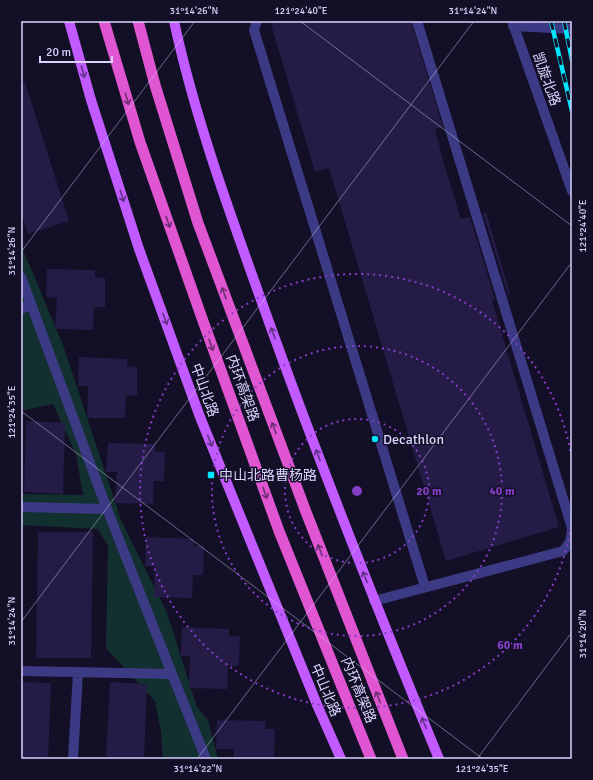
<svg xmlns="http://www.w3.org/2000/svg" width="593" height="780" viewBox="0 0 593 780" font-family="Signika,'Noto Sans SC',sans-serif">
<rect width="100%" height="100%" fill="#130f26"/>
<path fill="#12302f" d="M 21,245 L 63,345 L 121,520 L 167,613 L 197,707 L 208,720 L 218,759 L 163,759 L 161,732 L 155,701 L 106,648 L 108,546 L 98,529 L 21,525 L 21,494 L 83,495 L 76,454 L 53,404 L 21,411 Z"/>
<path fill="#241b47" d="M 270,21 L 411,21 L 443,127 L 435,129 L 445,167 L 461,219 L 470,217 L 495,299 L 492,300 L 559,527 L 446,561 L 329,168 L 315,172 Z
M 25,82 L 69,221 L 28,234 L 21,212 L 21,83 Z
M 486,212 L 510,294 L 508,295 L 483,213 Z
M 47,269 L 95,270 L 95,277 L 105,278 L 105,307 L 94,307 L 93,330 L 55,329 L 57,298 L 46,297 Z
M 79,357 L 127,359 L 127,366 L 137,367 L 137,396 L 126,395 L 125,418 L 87,418 L 88,386 L 78,386 Z
M 26,421 L 65,423 L 63,494 L 24,492 Z
M 108,443 L 155,444 L 155,452 L 165,452 L 164,481 L 154,481 L 153,504 L 115,503 L 117,472 L 106,472 Z
M 38,532 L 93,532 L 91,658 L 36,658 Z
M 146,537 L 194,539 L 194,546 L 204,546 L 203,575 L 193,575 L 192,598 L 154,597 L 155,566 L 145,566 Z
M 182,627 L 229,629 L 229,636 L 240,636 L 239,666 L 228,666 L 227,689 L 189,688 L 190,656 L 181,656 Z
M 21,682 L 51,683 L 48,759 L 21,759 Z
M 110,682 L 147,684 L 144,759 L 106,759 Z
M 217,720 L 265,721 L 265,729 L 275,729 L 274,758 L 234,759 L 234,749 L 216,749 Z"/>
<g fill="none" stroke-linecap="round" stroke-linejoin="round">
<path stroke="#3d3a85" stroke-width="10" d="M 257,21 L 254,30 L 425,587
M 417,21 L 572,528
M 21,277 L 107,509
M 21,309 L 31,304
M 21,507 L 107,509 L 172,674 L 21,671
M 374,601 L 563,551 L 570,542 L 572,529
M 172,674 L 206,759
M 73,759 L 78,672"/>
<path stroke="#3d3a85" stroke-width="10" d="M 512,21 L 572,191
M 513,26 L 572,29"/>
<path stroke="#c25bff" stroke-width="10" d="M 69,21 L 91,100 L 139,249 L 200,417 L 318,707 L 341,759
M 174,21 C 195,119 231,216 265,311 C 319,462 378,611 439,759"/>
<path stroke="#e055d1" stroke-width="11" d="M 104,21 L 140,142 L 203,321 L 279,531 L 371,759
M 138,21 L 155,85 L 198,223 L 306,512 L 403,759"/>
<g stroke="#00e5ff" stroke-width="4.5">
<path id="rail" d="M 551,21 L 572,111
M 564,21 L 572,60"/>
</g>
<use href="#rail" stroke="#130f26" stroke-width="3" stroke-dasharray="9" stroke-linecap="butt"/>
</g>
<defs><path id="oneway-shaft" d="M-6 0H5M1.5-3L5.5 0L1.5 3" fill="none" stroke-width="1.6" stroke-linecap="round" stroke-linejoin="round"/></defs>
<g stroke="#623188">
<use href="#oneway-shaft" transform="translate(83 72) rotate(74)"/>
<use href="#oneway-shaft" transform="translate(122 196) rotate(72)"/>
<use href="#oneway-shaft" transform="translate(165 319) rotate(70)"/>
<use href="#oneway-shaft" transform="translate(273 333) rotate(-110)"/>
<use href="#oneway-shaft" transform="translate(210 441) rotate(68)"/>
<use href="#oneway-shaft" transform="translate(318 455) rotate(-111)"/>
<use href="#oneway-shaft" transform="translate(365 577) rotate(-111)"/>
<use href="#oneway-shaft" transform="translate(424 723) rotate(-113)"/>
</g>
<g stroke="#6f2e73">
<use href="#oneway-shaft" transform="translate(127 99) rotate(74)"/>
<use href="#oneway-shaft" transform="translate(168 222) rotate(71)"/>
<use href="#oneway-shaft" transform="translate(224 293) rotate(-110)"/>
<use href="#oneway-shaft" transform="translate(211 345) rotate(70)"/>
<use href="#oneway-shaft" transform="translate(274 428) rotate(-110)"/>
<use href="#oneway-shaft" transform="translate(265 493) rotate(70)"/>
<use href="#oneway-shaft" transform="translate(320 550) rotate(-112)"/>
<use href="#oneway-shaft" transform="translate(378 697) rotate(-112)"/>
</g>
<path fill="none" stroke="#d9d4ff" stroke-width="1" stroke-opacity="0.45" d="M 300,21 L 572,226M 21,252 L 195,21M 21,411 L 483,759M 21,622 L 474,21M 197,759 L 572,262M 477,759 L 572,632"/>
<g fill="none" stroke="#843dc5" stroke-width="2" stroke-dasharray="2 4">
<circle cx="357" cy="491" r="72"/>
<circle cx="357" cy="491" r="145"/>
<path d="M572 521A217 217 0 1 1 572 461"/>
</g>
<g fill="#00e5ff" stroke="#130f26" stroke-width="1.5">
<circle cx="375" cy="439" r="4"/>
<rect x="207" y="471" width="8" height="8" rx="2"/>
</g>
<g text-anchor="middle" stroke-width="3" stroke-linejoin="round" paint-order="stroke">
<g font-size="14" fill="#d9d4ff" stroke="#130f26">
<text transform="translate(547 79) rotate(70)" y="5">凯旋北路</text>
<text transform="translate(243 388) rotate(70)" y="5">内环高架路</text>
<text transform="translate(205 390) rotate(70)" y="5">中山北路</text>
<text transform="translate(326 690) rotate(67)" y="5">中山北路</text>
<text transform="translate(359 690) rotate(68)" y="5">内环高架路</text>
</g>
<g font-size="14" fill="#d9d4ff" stroke="#130f26" text-anchor="start">
<text x="383" y="444">Decathlon</text>
<text x="219" y="480">中山北路曹杨路</text>
</g>
</g>
<circle cx="357" cy="491" r="6" fill="#843dc5" stroke="#130f26" stroke-width="2"/>
<g font-size="12" text-anchor="middle" font-weight="bold" fill="#843dc5" stroke="#130f26" stroke-width="3" stroke-linejoin="round" paint-order="stroke">
<text x="429" y="495">20 m</text>
<text x="502" y="495">40 m</text>
<text x="510" y="649">60 m</text>
</g>
<rect width="593" height="780" fill="none" stroke="#130f26" stroke-width="44"/>
<path d="M40 56v6h72v-6" fill="none" stroke="#d9d4ff" stroke-width="2"/>
<text x="46" y="56" font-size="12" fill="#d9d4ff" stroke="#130f26" stroke-width="3" paint-order="stroke">20 m</text>
<rect x="22" y="22" width="549" height="736" fill="none" stroke="#d9d4ff" stroke-width="1.5"/>
<g font-size="10" text-anchor="middle" fill="#d9d4ff">
<text x="194" y="14">31°14'26"N</text>
<text x="301" y="14">121°24'40"E</text>
<text x="473" y="14">31°14'24"N</text>
<text transform="translate(582 226) rotate(-90)" y="4">121°24'40"E</text>
<text transform="translate(11 251) rotate(-90)" y="4">31°14'26"N</text>
<text transform="translate(11 412) rotate(-90)" y="4">121°24'35"E</text>
<text transform="translate(11 621) rotate(-90)" y="4">31°14'24"N</text>
<text transform="translate(582 634) rotate(-90)" y="4">31°14'20"N</text>
<text x="198" y="772">31°14'22"N</text>
<text x="482" y="772">121°24'35"E</text>
</g>
</svg>
